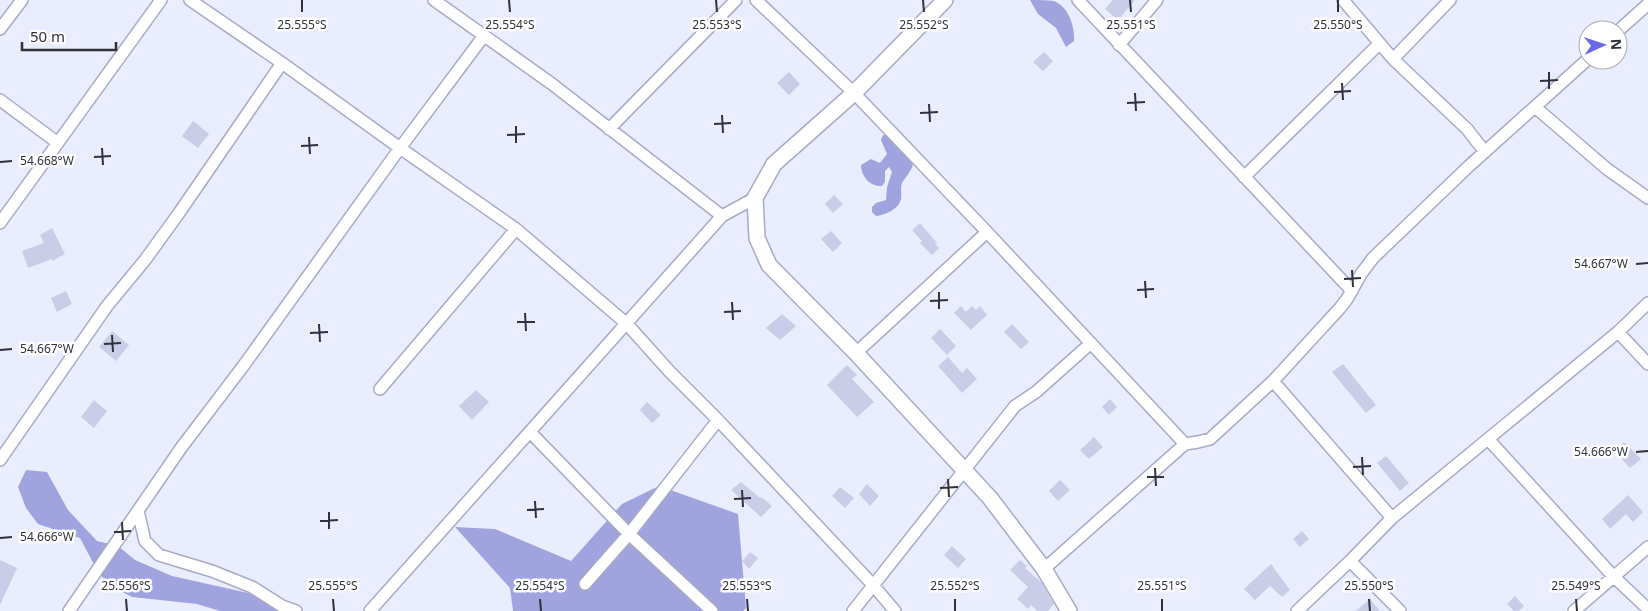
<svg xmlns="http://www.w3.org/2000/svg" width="1648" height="611" viewBox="0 0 1648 611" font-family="'Noto Sans',sans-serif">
<rect width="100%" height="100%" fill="#eaedfd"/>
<path fill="#9fa4de" d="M 1030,0 C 1037,0 1048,0 1054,1 C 1069,7 1075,27 1074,41 L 1066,47 L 1056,28 L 1038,14 Z
M 883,135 L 888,135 L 913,162 C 913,170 906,176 902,183 C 900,188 902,193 901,199 C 899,209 885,215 876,216 L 872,212 L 872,207 L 876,203 L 886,200 L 887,187 L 892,172 L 889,167 L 885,171 L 885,182 L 882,186 C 870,187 861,176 861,165 L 871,159 L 880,163 L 887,154 L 881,140 Z
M 26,470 L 47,472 L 68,510 L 97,541 L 118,546 L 135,560 L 172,576 L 275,599 L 296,611 L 220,611 L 197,604 L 132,597 L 115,588 L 99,574 L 80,538 L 38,524 L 26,508 L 18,487 Z
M 659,486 L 738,514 L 746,608 L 743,611 L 513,611 L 510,588 L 455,527 L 495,529 L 571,561 L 622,504 Z"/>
<path fill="#c9cde7" d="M 1113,0 L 1135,0 L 1118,20 L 1105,9 Z
M 1044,52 L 1053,61 L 1043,71 L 1033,62 Z
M 789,72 L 800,84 L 789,95 L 777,83 Z
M 193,121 L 209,134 L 198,148 L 182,136 Z
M 834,195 L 843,204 L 833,213 L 825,204 Z
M 920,223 L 937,243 L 935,244 L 939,248 L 932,255 L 920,243 L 922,241 L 912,230 Z
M 52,228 L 65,254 L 52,261 L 52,259 L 28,268 L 22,251 L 44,243 L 40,235 Z
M 831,231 L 842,243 L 833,252 L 821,239 Z
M 66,291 L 72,304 L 57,312 L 51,298 Z
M 961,306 L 966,312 L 972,306 L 976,310 L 980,306 L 987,315 L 971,330 L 954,313 Z
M 782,314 L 796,326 L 780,340 L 766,328 Z
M 1012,324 L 1029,342 L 1021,349 L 1004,332 Z
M 940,329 L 956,346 L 947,355 L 931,338 Z
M 112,331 L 129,345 L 116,361 L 99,347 Z
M 948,357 L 962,373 L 967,368 L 977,379 L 962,393 L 938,366 Z
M 1343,364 L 1376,405 L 1366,413 L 1332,372 Z
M 847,365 L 857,375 L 852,379 L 874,402 L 857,417 L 827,385 Z
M 476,390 L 489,402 L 472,420 L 459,406 Z
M 1110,399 L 1117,407 L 1109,415 L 1102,407 Z
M 94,400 L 107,411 L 94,428 L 81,417 Z
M 647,402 L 661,415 L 652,423 L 640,410 Z
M 1094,437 L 1103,447 L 1089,459 L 1080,450 Z
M 1624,442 L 1641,459 L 1630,468 L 1614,451 Z
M 1386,456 L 1409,483 L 1400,491 L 1377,463 Z
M 1060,480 L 1070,490 L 1058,501 L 1049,491 Z
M 741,482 L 760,498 L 761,497 L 772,506 L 761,517 L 731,490 Z
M 867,484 L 879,496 L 870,506 L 859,494 Z
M 840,487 L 854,498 L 845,508 L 832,496 Z
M 1628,495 L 1643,512 L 1633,522 L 1626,514 L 1610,529 L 1602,519 Z
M 1302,531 L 1309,539 L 1300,547 L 1293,539 Z
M 952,546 L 966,559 L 958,568 L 944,555 Z
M 750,552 L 758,558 L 749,569 L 742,561 Z
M 0,560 L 17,568 L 0,605 Z
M 1020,560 L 1027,566 L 1025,568 L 1042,583 L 1054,604 L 1048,611 L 1037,611 L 1031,605 L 1028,609 L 1017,599 L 1028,587 L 1010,570 Z
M 1271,564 L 1290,590 L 1282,597 L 1270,586 L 1255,600 L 1244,589 Z
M 1515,596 L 1524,606 L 1519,611 L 1514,611 L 1507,604 Z
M 1370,599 L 1380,611 L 1355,611 Z"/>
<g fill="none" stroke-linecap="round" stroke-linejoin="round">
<g stroke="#a7abc4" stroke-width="14">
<path id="street" d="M 190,0 L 282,63 L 400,148 L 516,229 L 627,324 L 669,371 L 718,420 L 873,585 L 895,611
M 434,0 L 552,84 L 722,216 L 755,198
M 756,0 L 854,93 L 987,232 L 1185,444
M 1078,0 L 1352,291
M 1343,0 L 1393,59 L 1467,129 L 1485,152
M 0,29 L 22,0
M 1618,31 L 1648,4
M 1119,45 L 1157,0
M 1393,59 L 1450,0
M 0,100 L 58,143
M 1535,107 L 1607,169 L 1648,198
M 609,129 L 736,0
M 1244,177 L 1379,44
M 0,223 L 161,0
M 1618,332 L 1648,364
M 856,353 L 987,232
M 1273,381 L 1392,518
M 380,389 L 516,229
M 530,432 L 629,534 L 712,611
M 1488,439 L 1613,576 L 1648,609
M 0,460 L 107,306 L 145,260 L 179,213 L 282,63
M 138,511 L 145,541 L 159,555 L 212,571 L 252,587 L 282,606 L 296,611
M 1350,561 L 1400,611
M 1044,569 L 1185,444 L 1198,442 L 1210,439 L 1273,381 L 1340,308 L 1347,299 L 1361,274 L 1373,258 L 1469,166 L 1588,59
M 585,584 L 629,534 L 718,420
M 69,611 L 181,448 L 244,365 L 400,148 L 483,37
M 370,611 L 722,216
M 853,611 L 1015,406 L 1036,392 L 1091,343
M 1297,611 L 1350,561 L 1392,518 L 1618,332 L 1648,303
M 1574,611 L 1648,547"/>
</g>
<g stroke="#a7abc4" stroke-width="18">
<path id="secondary" d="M 945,0 L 854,93 L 774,164 L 755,198 L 757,238 L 769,265 L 856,353 L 990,498 L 1044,569 L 1069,611"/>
</g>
<use href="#street" stroke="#fff" stroke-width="11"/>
<use href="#secondary" stroke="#fff" stroke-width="15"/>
</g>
<path fill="none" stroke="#30313b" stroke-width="2" d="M 302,0 L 302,12M 509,0 L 510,12M 716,0 L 717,12M 923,0 L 924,12M 1130,0 L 1131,12M 1338,0 L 1338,12M 1549,72 L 1549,89M 1540,81 L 1558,80M 1342,83 L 1343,100M 1334,92 L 1351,91M 1135,93 L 1136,111M 1127,103 L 1145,102M 929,104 L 930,122M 920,113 L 938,112M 722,115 L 723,133M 714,124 L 731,123M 516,126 L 516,143M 507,135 L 525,134M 309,137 L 310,154M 301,146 L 318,145M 102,148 L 103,165M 94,157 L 111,156M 0,162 L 12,161M 1636,264 L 1648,263M 1352,270 L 1353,287M 1344,279 L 1361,278M 1145,281 L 1146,298M 1137,290 L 1154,289M 939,292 L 939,309M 930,301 L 948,300M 732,302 L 733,320M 724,312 L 741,311M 525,313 L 526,331M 517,322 L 535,322M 319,324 L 320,342M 310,333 L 328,332M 112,335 L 113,352M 104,344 L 121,343M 0,350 L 12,349M 1636,452 L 1648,451M 1362,457 L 1363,475M 1353,467 L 1371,466M 1155,468 L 1156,486M 1147,477 L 1164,477M 948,479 L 949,497M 940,488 L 958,487M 742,490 L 743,507M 734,499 L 751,498M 535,501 L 536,518M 527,510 L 544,509M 329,512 L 329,529M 320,521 L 338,520M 122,522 L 123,540M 114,532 L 131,531M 0,538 L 12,537M 126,599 L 127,611M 333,599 L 334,611M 540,599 L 541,611M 747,599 L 748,611M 955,599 L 955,611M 1162,599 L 1162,611M 1369,599 L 1370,611M 1576,599 L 1577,611"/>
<g font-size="12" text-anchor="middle" fill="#30313b" stroke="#fff" stroke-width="5" stroke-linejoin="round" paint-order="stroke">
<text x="302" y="29">25.555°S</text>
<text x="510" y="29">25.554°S</text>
<text x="717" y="29">25.553°S</text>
<text x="924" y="29">25.552°S</text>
<text x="1131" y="29">25.551°S</text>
<text x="1338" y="29">25.550°S</text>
<text x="47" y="165">54.668°W</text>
<text x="1601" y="268">54.667°W</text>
<text x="47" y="353">54.667°W</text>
<text x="1601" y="456">54.666°W</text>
<text x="47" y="541">54.666°W</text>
<text x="126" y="590">25.556°S</text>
<text x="333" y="590">25.555°S</text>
<text x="540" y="590">25.554°S</text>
<text x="747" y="590">25.553°S</text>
<text x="955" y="590">25.552°S</text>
<text x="1162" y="590">25.551°S</text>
<text x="1369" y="590">25.550°S</text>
<text x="1576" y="590">25.549°S</text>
</g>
<g transform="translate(1603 45) rotate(87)"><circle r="24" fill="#ffffff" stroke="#acadb1"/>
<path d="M0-4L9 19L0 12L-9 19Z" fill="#6b6ae4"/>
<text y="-8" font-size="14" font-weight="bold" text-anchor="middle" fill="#30313b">N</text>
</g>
<path d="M22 42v8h94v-8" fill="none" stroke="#30313b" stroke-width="2.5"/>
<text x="30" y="42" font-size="15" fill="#30313b" stroke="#ffffff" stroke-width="4" paint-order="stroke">50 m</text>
</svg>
